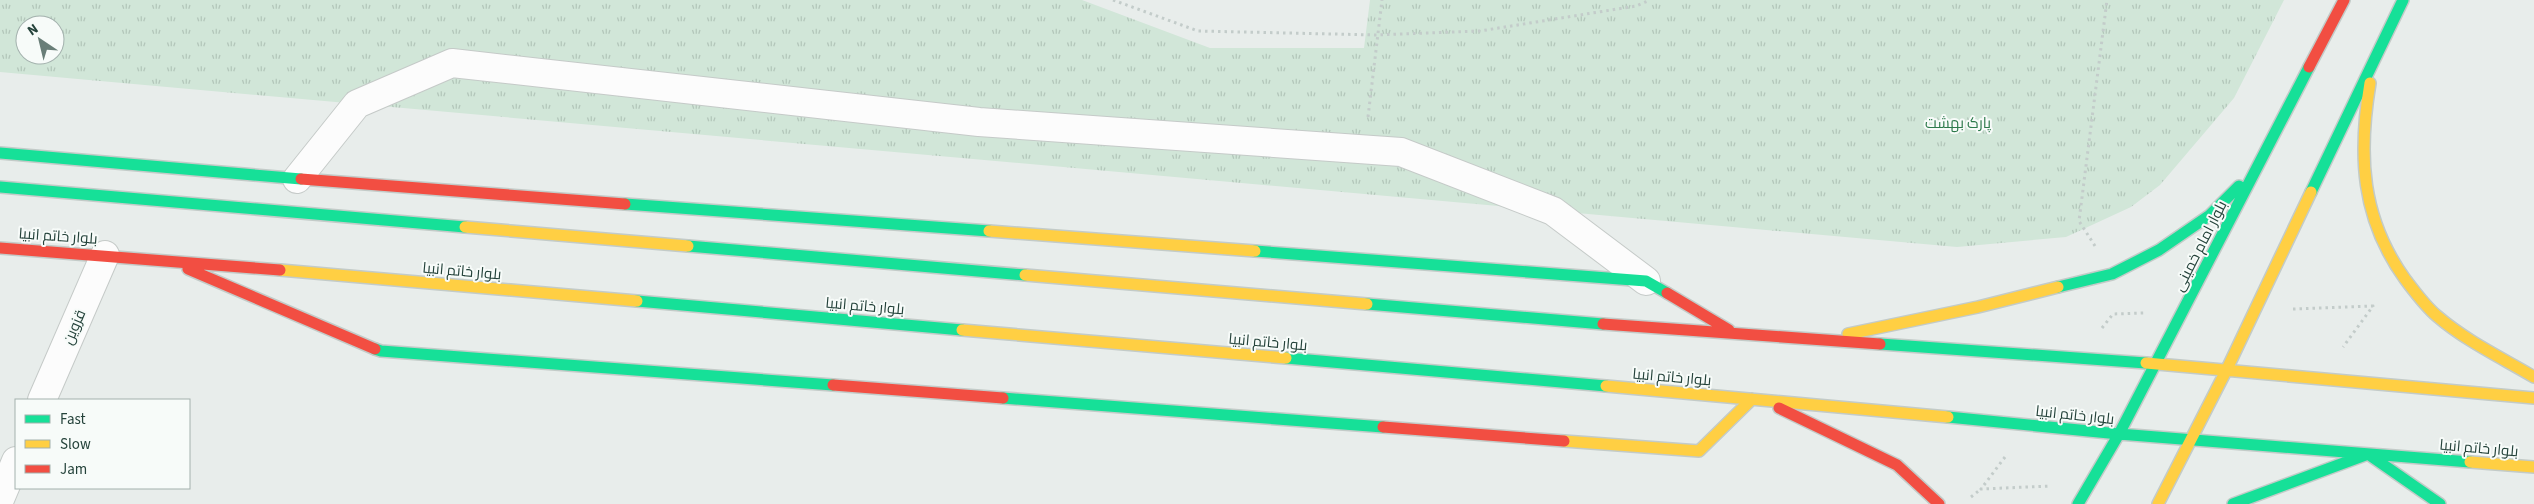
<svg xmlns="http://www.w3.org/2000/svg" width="2534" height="504" viewBox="0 0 2534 504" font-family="'Source Sans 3',Cairo,sans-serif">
<defs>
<pattern id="grass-tufts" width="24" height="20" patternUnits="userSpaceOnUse" patternTransform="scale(1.25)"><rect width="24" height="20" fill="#d1e6d8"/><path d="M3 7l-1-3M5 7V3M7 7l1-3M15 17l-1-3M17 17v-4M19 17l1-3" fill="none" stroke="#b3c6ba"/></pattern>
</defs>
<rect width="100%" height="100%" fill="#e8edeb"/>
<path fill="url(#grass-tufts)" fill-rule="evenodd" d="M 0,0 L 1082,0 L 1210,48 L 1364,48 L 1370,0 L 2284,0 L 2234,98 L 2160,185 L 2131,207 L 2066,237 L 1957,247 L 0,72 ZM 25,25 L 55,25 L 55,55 L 25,55 Z"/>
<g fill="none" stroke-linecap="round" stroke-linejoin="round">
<g stroke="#c5cac8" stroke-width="30">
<path id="street" d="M 297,179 L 357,104 L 452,63 L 979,122 L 1401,152 L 1553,211 L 1646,281
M 42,400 L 105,255
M 0,499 L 16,461"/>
</g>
<g stroke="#c3cbc8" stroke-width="14">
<path id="fast" d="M 0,153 L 301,179
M 0,187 L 465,227
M 2311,192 L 2403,0
M 625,204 L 989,231
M 688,246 L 1025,275
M 1255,251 L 1646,281 L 1667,293
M 2058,287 L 2112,274 L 2159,250 L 2210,215 L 2239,186
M 637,301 L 962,330
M 1367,304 L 1603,324
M 1880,344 L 2146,363
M 375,349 L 381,351 L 833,385
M 1286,358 L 1606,386
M 1003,398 L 1383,427
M 1948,417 L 2119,434 L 2470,462
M 2078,504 L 2119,434 L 2309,67
M 2233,504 L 2368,454 L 2440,504"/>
</g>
<g stroke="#c3cbc8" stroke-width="14">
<path id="slow" d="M 2370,83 C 2358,155 2361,218 2405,279 C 2415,292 2425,306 2437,316 C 2466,341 2502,358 2534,377
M 465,227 L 688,246
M 989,231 L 1255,251
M 280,270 L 637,301
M 1025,275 L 1367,304
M 962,330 L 1286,358
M 1848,334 L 1978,307 L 2058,287
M 2146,363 L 2534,398
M 1606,386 L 1948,417
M 1564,441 L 1699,451 L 1752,399
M 2470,462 L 2534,467
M 2158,504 L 2227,369 L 2311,192"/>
</g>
<g stroke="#c3cbc8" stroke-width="14">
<path id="jam" d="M 2309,67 L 2344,0
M 301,179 L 625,204
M 0,248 L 280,270
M 188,269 L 375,349
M 1667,293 L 1729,330
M 1603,324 L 1880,344
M 833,385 L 1003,398
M 1779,408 L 1897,465 L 1939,504
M 1383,427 L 1564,441"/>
</g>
<path stroke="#c3ccca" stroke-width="3" stroke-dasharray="2.5 4" stroke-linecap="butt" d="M 1113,0 L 1198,31 L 1377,35 L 1480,31 L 1636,6 L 1650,0
M 1368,117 L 1382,0
M 2095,246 L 2079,221 L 2107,0
M 2293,309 L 2373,306 L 2343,347
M 2102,328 L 2113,314 L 2144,313
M 2005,457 L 1981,489 L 2051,486
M 1971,497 L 1981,489"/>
<use href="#street" stroke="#fcfcfc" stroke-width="28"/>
<use href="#fast" stroke="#16e098" stroke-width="11"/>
<use href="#slow" stroke="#ffcf43" stroke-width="11"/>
<use href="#jam" stroke="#f24e42" stroke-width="11"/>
</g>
<g text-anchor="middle" stroke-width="4" stroke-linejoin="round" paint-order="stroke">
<g font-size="15" fill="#2d7a4b" stroke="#f7fbf9">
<text x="1958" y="128">پارک بهشت</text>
</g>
<g font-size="15" fill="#24423a" stroke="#f7fbf9">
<text transform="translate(58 236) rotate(4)" y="5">بلوار خاتم انبیا</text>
<text transform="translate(2200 246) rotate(-63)" y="5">بلوار امام خمینی</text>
<text transform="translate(462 271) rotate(5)" y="5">بلوار خاتم انبیا</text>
<text transform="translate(865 306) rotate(5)" y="5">بلوار خاتم انبیا</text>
<text transform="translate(74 327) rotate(-67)" y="5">قزوین</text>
<text transform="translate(1268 342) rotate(5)" y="5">بلوار خاتم انبیا</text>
<text transform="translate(1672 377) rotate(5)" y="5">بلوار خاتم انبیا</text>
<text transform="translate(2075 415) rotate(6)" y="5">بلوار خاتم انبیا</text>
<text transform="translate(2479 448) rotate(5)" y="5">بلوار خاتم انبیا</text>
</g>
</g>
<rect x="15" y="399" width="175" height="90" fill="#f7fbf9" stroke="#a3b1ad"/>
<rect x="25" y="415" width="25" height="8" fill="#16e098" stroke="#a3b1ad"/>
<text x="60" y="424" font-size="15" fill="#24423a">Fast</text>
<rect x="25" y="440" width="25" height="8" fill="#ffcf43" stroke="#a3b1ad"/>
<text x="60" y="449" font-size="15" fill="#24423a">Slow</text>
<rect x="25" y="465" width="25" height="8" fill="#f24e42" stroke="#a3b1ad"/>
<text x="60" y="474" font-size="15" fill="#24423a">Jam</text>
<g transform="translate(40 40) rotate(325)"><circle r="24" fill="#f7fbf9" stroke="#a3b1ad"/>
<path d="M0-4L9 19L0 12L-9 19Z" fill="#697e78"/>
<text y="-8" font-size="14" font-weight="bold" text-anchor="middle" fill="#24423a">N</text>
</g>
</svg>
